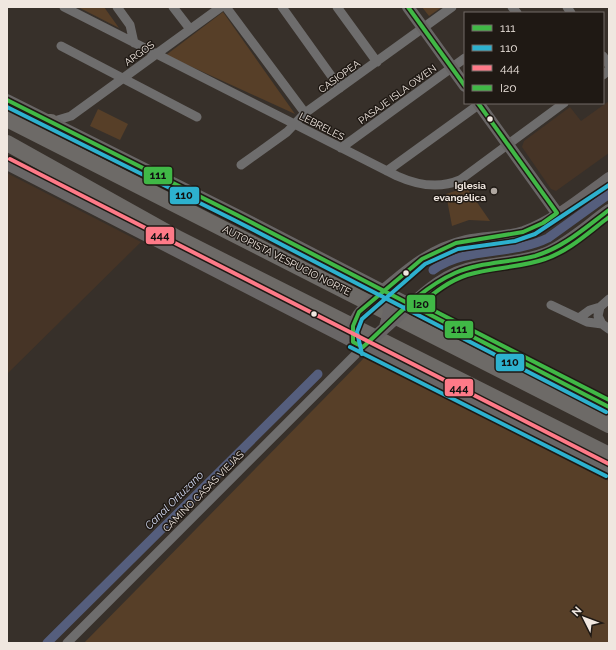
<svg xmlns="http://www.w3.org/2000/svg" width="616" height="650" viewBox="0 0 616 650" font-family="Raleway,sans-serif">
<rect width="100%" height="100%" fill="#37302a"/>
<path fill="#463426" d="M 609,101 L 609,153 L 556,191 L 551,189 L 522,147 L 524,141 L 570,107 L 581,121 Z
M 7,173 L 141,242 L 7,374 Z"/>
<path fill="#573f28" d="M 78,7 L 104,7 L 119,28 Z
M 422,7 L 442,7 L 429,16 Z
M 223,12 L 295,114 L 166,55 Z
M 98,109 L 128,124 L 120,140 L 90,126 Z
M 465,185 L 490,221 L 469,220 L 452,226 L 446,194 L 455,191 Z
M 366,356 L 609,481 L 609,643 L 84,643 Z"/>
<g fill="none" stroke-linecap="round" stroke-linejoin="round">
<path stroke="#555e7d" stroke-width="9" d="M 433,270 C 466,246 512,256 548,238 L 609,194
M 47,643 L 318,374"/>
<path stroke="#6e6d6d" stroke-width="9" d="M 64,7 L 397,176 C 417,185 439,189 460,180 L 564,103
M 117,7 L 130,25 L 134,43
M 173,7 L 190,29
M 226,7 L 305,113
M 282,7 L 340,88
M 337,7 L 377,62
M 512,7 L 517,13
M 567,7 L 571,13
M 61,46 L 197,117
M 603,56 L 609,65
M 603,75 L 609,70
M 51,122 L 71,116 L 221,7
M 341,148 L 465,58
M 241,165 L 287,132 L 305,113 L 452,7
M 387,171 L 481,103
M 609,299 L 600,307 L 598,316 L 602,324 L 609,329
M 551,305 L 587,322 L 602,324
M 579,318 L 590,310 L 600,307
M 67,643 L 363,347"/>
<path stroke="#696666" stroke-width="12" d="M 408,7 L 465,86
M 7,100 L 237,215 L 609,407
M 478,103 L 557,213
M 7,164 L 363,347 L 609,471
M 379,294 C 406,271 430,249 466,241 C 485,237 505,238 524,232 C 554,221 583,197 609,178
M 406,309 C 426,291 447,272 475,267 C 498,262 524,262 546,253 C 569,243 589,224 609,210"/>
<path stroke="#6d6a67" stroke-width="16" d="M 15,117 L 35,122 L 51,122
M 7,119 L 609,425
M 7,143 L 179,239 L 609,455"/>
<path stroke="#696666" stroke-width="12" d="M 385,327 L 389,312 L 388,299
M 352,337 C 351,317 365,307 379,295
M 367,344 L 406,309"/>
<g stroke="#1f1914" stroke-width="7">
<path id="bus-1" d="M 408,7 L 465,86
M 7,100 L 237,215 L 609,407
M 478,103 L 557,213 L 543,223 L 523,232 L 456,243 L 422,259 L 359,312 L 353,326 L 353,342 L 363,347 C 392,321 419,289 455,273 C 480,262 508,263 535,256 C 563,248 586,227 609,210"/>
</g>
<g stroke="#1f1914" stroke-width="7">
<path id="bus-2" d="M 7,107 L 234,220 L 606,412
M 350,347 L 606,476
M 362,354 L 357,332 L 362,319 L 425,264 L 458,249 L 515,241 L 535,234 L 609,185"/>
</g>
<g stroke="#1f1914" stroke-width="7">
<path id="bus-3" d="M 10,159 L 609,464"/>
</g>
<g stroke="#1f1914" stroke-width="7">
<path id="bus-4" d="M 609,217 C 589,232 569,251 545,259 C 520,268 492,267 467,275 C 449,281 435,292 421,304 L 609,400"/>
</g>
<use href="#bus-1" stroke="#40b846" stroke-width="4"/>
<use href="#bus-2" stroke="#2db1ce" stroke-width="4"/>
<use href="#bus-3" stroke="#fe7a88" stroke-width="4"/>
<use href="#bus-4" stroke="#40b846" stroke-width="4"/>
</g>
<g fill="#f0e7e0" stroke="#1f1914" stroke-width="1.5">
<circle cx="490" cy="119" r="3.5"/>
<circle cx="406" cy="273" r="3.5"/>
<circle cx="314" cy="314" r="3.5"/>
</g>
<circle fill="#afa7a0" stroke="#1f1914" stroke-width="1.5" cx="494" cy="191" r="4"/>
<g text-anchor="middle" stroke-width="3" stroke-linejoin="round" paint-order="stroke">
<g font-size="10" fill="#f0e7e0" stroke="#1f1914">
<text transform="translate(139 53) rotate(-36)" y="4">ARGOS</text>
<text transform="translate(339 76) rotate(-36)" y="4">CASIOPEA</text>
<text transform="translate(397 94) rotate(-36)" y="4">PASAJE ISLA OWEN</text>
<text transform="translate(322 126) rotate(27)" y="4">LEBRELES</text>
<text transform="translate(287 260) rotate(27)" y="4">AUTOPISTA VESPUCIO NORTE</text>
<text transform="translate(203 491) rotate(-45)" y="4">CAMINO CASAS VIEJAS</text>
</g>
<g font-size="10" font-weight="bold" fill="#f0e7e0" stroke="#1f1914" text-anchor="end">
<text x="486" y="189">Iglesia<tspan x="486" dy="12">evangélica</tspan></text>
</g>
<g font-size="11" font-style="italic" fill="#d3dbf4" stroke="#1f1914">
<text transform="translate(174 500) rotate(-45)" y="4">Canal Ortuzano</text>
</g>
</g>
<g stroke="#1f1914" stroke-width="1.5">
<rect x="143" y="166" width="30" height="19" rx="4" fill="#40b846"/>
<rect x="169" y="186" width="31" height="19" rx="4" fill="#2db1ce"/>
<rect x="145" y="226" width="30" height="19" rx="4" fill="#fe7a88"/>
<rect x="406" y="294" width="30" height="19" rx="4" fill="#40b846"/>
<rect x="444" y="320" width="30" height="19" rx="4" fill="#40b846"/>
<rect x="495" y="353" width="30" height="19" rx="4" fill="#2db1ce"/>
<rect x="444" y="378" width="30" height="19" rx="4" fill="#fe7a88"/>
</g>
<g font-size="11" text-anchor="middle" font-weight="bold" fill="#111">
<text x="158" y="179">111</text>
<text x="184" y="199">110</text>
<text x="160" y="239">444</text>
<text x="421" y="308">I20</text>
<text x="459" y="333">111</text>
<text x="510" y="366">110</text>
<text x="459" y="392">444</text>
</g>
<rect width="616" height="650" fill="none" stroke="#f0e7e0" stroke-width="16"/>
<rect x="464" y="12" width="140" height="92" fill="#1f1914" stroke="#736b66"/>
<rect x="472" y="25" width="20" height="6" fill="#40b846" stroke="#736b66"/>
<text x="500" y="32" font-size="12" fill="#f0e7e0">111</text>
<rect x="472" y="45" width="20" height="6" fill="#2db1ce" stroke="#736b66"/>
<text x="500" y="52" font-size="12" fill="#f0e7e0">110</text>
<rect x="472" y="65" width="20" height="6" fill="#fe7a88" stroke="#736b66"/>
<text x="500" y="72" font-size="12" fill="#f0e7e0">444</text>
<rect x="472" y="85" width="20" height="6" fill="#40b846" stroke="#736b66"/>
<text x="500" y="92" font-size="12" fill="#f0e7e0">I20</text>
<g transform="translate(584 618) rotate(312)" stroke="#1f1914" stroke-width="3" paint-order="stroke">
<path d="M0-3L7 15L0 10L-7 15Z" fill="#f0e7e0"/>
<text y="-6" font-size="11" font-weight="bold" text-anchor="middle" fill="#f0e7e0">N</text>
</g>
</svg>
